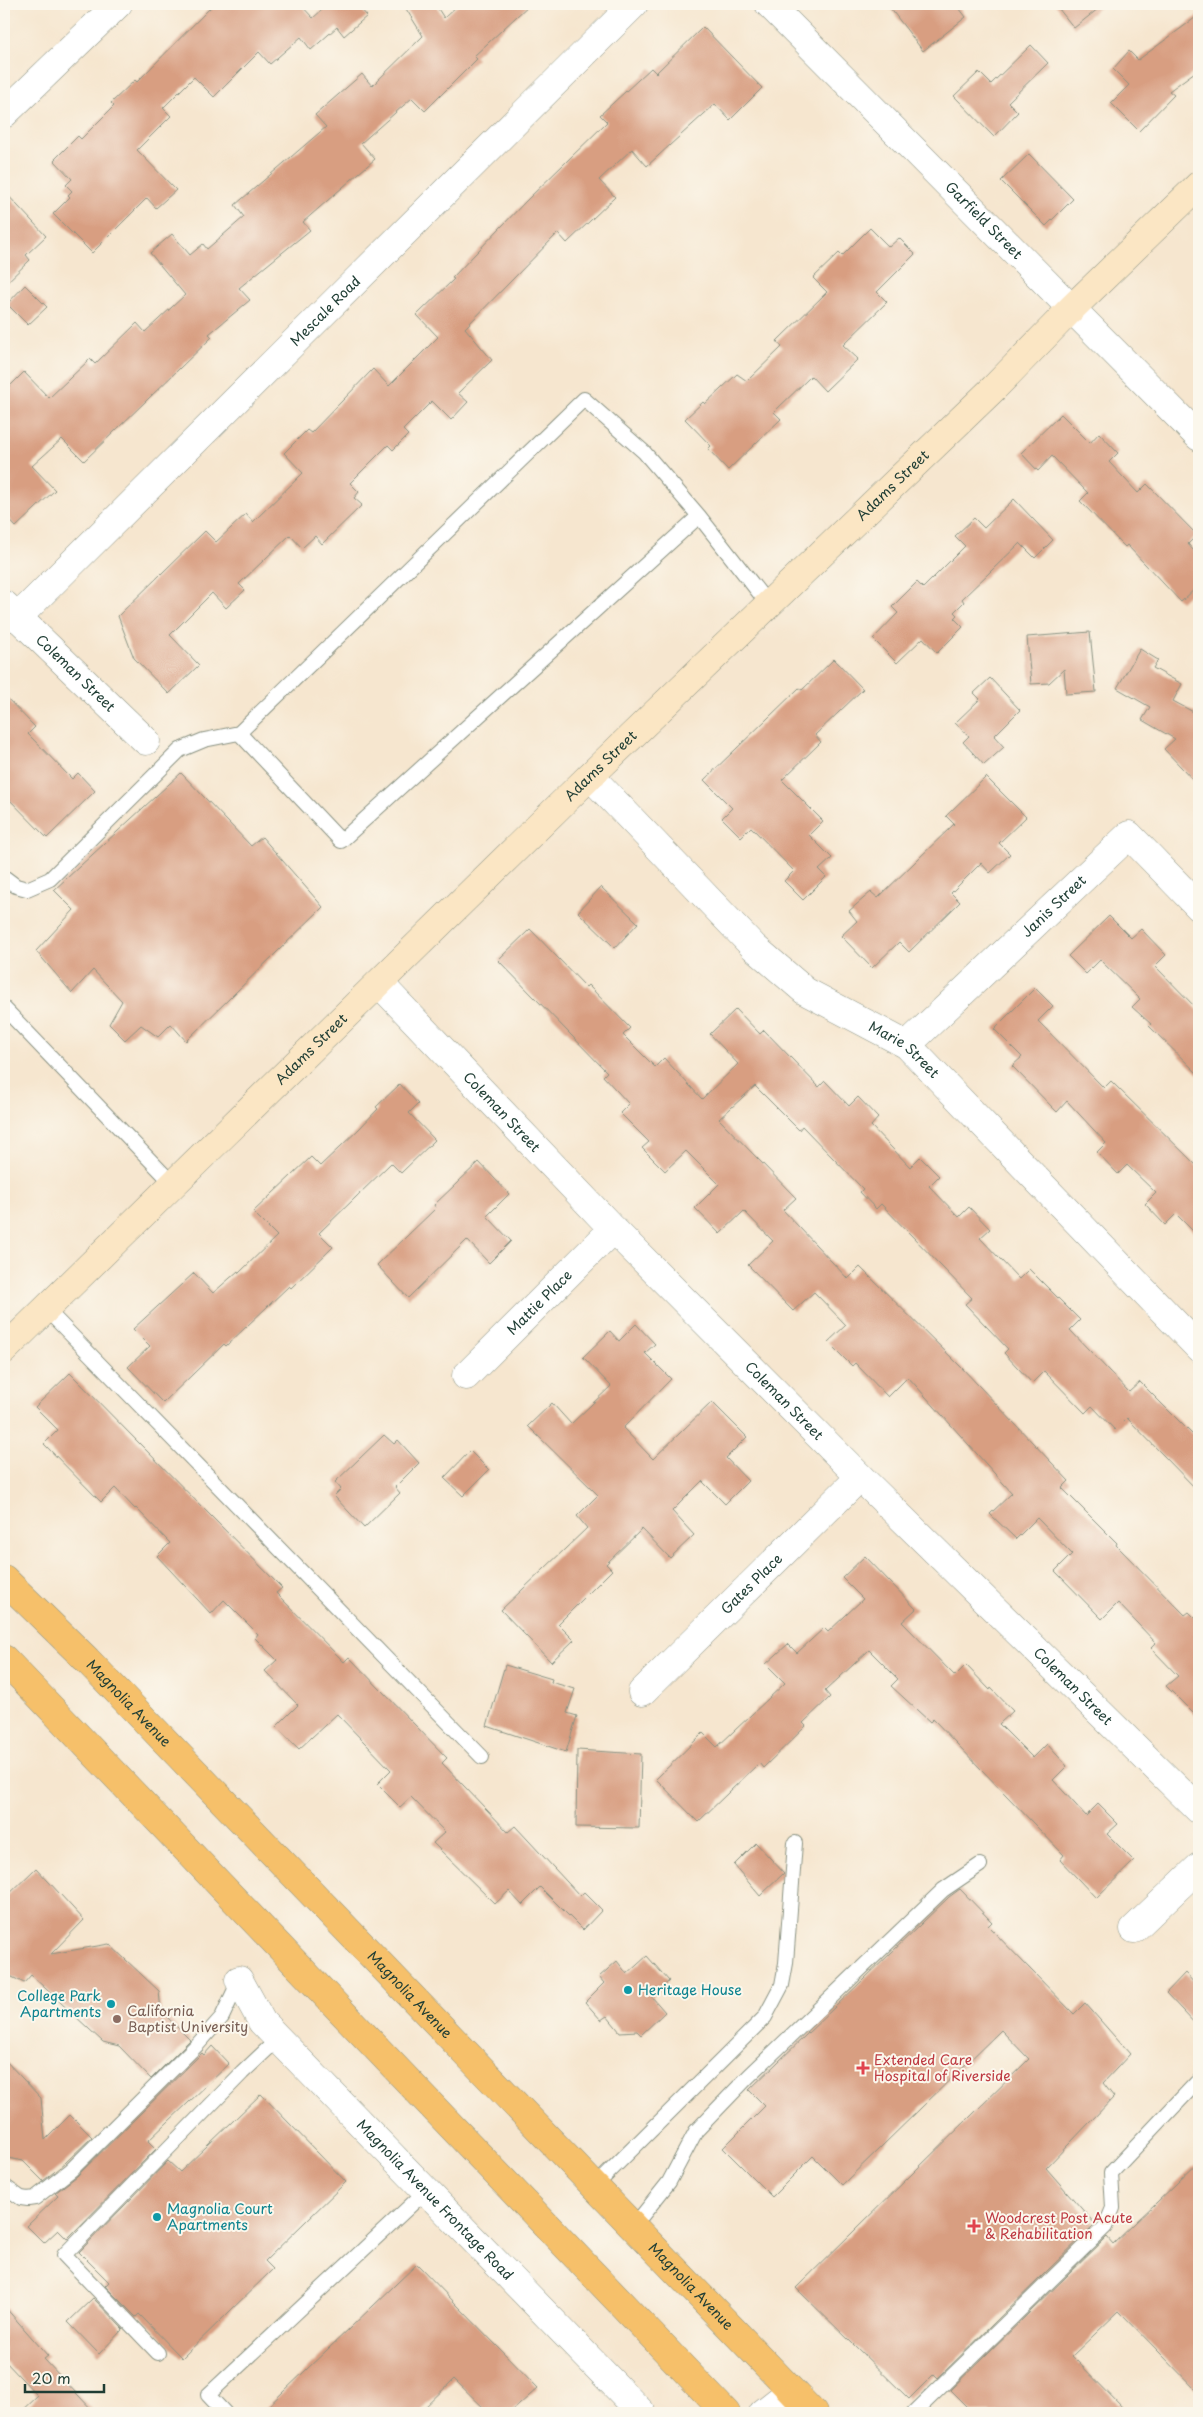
<svg xmlns="http://www.w3.org/2000/svg" width="1203" height="2417" viewBox="0 0 1203 2417" font-family="'Playpen Sans',sans-serif">
<rect width="100%" height="100%" fill="#fbf7ec"/>
<filter id="ink" filterUnits="userSpaceOnUse"><feTurbulence type="fractalNoise" baseFrequency=".02" numOctaves="2"/><feDisplacementMap in="SourceGraphic" scale="10" xChannelSelector="R" yChannelSelector="G"/><feConvolveMatrix kernelMatrix="1 2 1 2 8 2 1 2 1" color-interpolation-filters="sRGB"/></filter>
<filter id="wash" filterUnits="userSpaceOnUse"><feTurbulence type="fractalNoise" baseFrequency=".0096" numOctaves="4" result="noise"/><feDisplacementMap in="SourceGraphic" scale="20" xChannelSelector="R" yChannelSelector="G"/><feGaussianBlur stdDeviation="1.12" result="paint"/><feColorMatrix in="noise" values="0 0 0 0 0 0 0 0 0 0 0 0 0 0 0 0 0 1.4 0 .05"/><feComposite in="paint" operator="in"/></filter>
<g filter="url(#wash)">
<rect width="100%" height="100%" fill="#f6e6cf"/>
<g id="blocks">
<path fill="#d89e81" d="M 214,4 L 300,4 L 313,18 L 322,10 L 317,4 L 364,4 L 360,8 L 367,16 L 344,36 L 337,27 L 311,50 L 301,37 L 270,64 L 259,52 L 214,97 L 194,77 L 163,108 L 171,116 L 137,150 L 176,190 L 156,208 L 147,198 L 92,253 L 53,214 L 70,197 L 68,195 L 72,191 L 66,185 L 72,179 L 54,160 L 78,136 L 81,139 L 114,106 L 111,103 L 135,80 L 137,82 Z
M 403,4 L 435,4 L 444,18 L 459,4 L 530,4 L 474,56 L 477,59 L 425,111 L 412,98 L 361,143 L 375,159 L 303,222 L 310,230 L 239,288 L 250,300 L 209,334 L 212,337 L 84,461 L 62,439 L 32,466 L 55,490 L 16,527 L 4,514 L 4,392 L 24,372 L 49,398 L 90,359 L 95,364 L 137,323 L 145,332 L 185,295 L 150,253 L 172,234 L 190,255 L 203,244 L 207,249 L 244,217 L 235,205 L 326,127 L 315,115 L 362,74 L 372,86 L 423,36 Z
M 887,4 L 956,4 L 966,17 L 923,51 Z
M 1055,4 L 1104,4 L 1074,28 Z
M 1199,15 L 1199,69 L 1169,91 L 1174,95 L 1139,131 L 1111,103 L 1129,85 L 1113,69 L 1129,51 L 1138,60 Z
M 703,27 L 762,88 L 730,120 L 715,104 L 647,166 L 632,149 L 599,180 L 615,197 L 567,243 L 558,233 L 465,328 L 492,360 L 458,393 L 468,402 L 451,420 L 432,401 L 403,430 L 408,435 L 393,450 L 388,445 L 350,483 L 359,492 L 354,498 L 362,505 L 322,544 L 315,536 L 302,548 L 290,535 L 239,584 L 245,590 L 226,608 L 212,593 L 170,635 L 199,665 L 169,694 L 134,658 L 118,616 L 205,531 L 216,542 L 246,514 L 253,522 L 303,473 L 284,453 L 307,430 L 311,433 L 373,369 L 389,386 L 438,337 L 417,315 L 454,279 L 452,278 L 526,201 L 607,122 L 600,115 L 651,68 L 656,73 Z
M 1031,45 L 1048,63 L 1008,102 L 1018,112 L 994,137 L 954,96 L 979,72 L 991,84 Z
M 1029,154 L 1073,199 L 1046,226 L 1001,181 Z
M 4,191 L 46,236 L 26,255 L 30,260 L 4,285 Z
M 870,228 L 889,247 L 899,238 L 915,254 L 877,292 L 887,302 L 843,345 L 858,359 L 825,391 L 811,376 L 774,412 L 781,419 L 728,470 L 708,449 L 711,446 L 685,419 L 703,402 L 705,404 L 737,374 L 747,381 L 782,347 L 777,341 L 827,292 L 813,278 L 839,253 L 842,256 Z
M 25,285 L 47,307 L 28,325 L 7,304 Z
M 1061,414 L 1090,443 L 1099,433 L 1118,453 L 1109,462 L 1138,493 L 1147,484 L 1197,535 L 1188,544 L 1199,557 L 1199,585 L 1181,602 L 1127,545 L 1125,547 L 1080,501 L 1088,493 L 1052,456 L 1038,471 L 1021,453 Z
M 1014,499 L 1053,540 L 1035,558 L 1020,543 L 962,599 L 964,602 L 954,612 L 957,615 L 954,618 L 963,627 L 937,653 L 923,638 L 897,663 L 873,639 L 898,613 L 892,607 L 917,582 L 923,588 L 965,546 L 955,536 L 974,518 L 984,528 Z
M 1090,632 L 1096,692 L 1066,694 L 1064,669 L 1049,683 L 1031,684 L 1027,637 Z
M 1140,649 L 1158,660 L 1153,668 L 1182,684 L 1173,701 L 1199,715 L 1199,786 L 1164,749 L 1175,739 L 1142,720 L 1150,707 L 1117,688 Z
M 834,659 L 863,689 L 815,735 L 821,742 L 782,780 L 823,821 L 809,835 L 832,858 L 819,870 L 826,877 L 803,900 L 784,881 L 794,871 L 751,827 L 741,837 L 722,818 L 732,808 L 704,780 L 799,688 L 802,690 Z
M 990,678 L 1020,710 L 994,736 L 1004,747 L 984,765 L 963,742 L 969,736 L 955,723 L 980,699 L 974,693 Z
M 4,695 L 35,727 L 28,734 L 72,779 L 78,773 L 95,791 L 47,838 L 4,794 Z
M 181,773 L 251,846 L 262,837 L 323,907 L 186,1041 L 171,1024 L 158,1037 L 141,1025 L 125,1040 L 109,1024 L 122,1001 L 93,970 L 72,993 L 36,951 L 74,910 L 54,890 Z
M 986,777 L 1026,817 L 999,843 L 1010,854 L 990,873 L 981,863 L 951,893 L 960,902 L 909,952 L 899,942 L 872,968 L 841,936 L 857,921 L 849,911 L 871,892 L 878,898 L 954,824 L 946,816 Z
M 601,887 L 638,923 L 615,948 L 578,912 Z
M 1109,916 L 1131,938 L 1141,929 L 1166,955 L 1155,966 L 1199,1011 L 1199,1075 L 1149,1026 L 1151,1024 L 1132,1007 L 1140,999 L 1100,960 L 1086,974 L 1068,956 Z
M 530,929 L 586,987 L 588,985 L 630,1028 L 623,1035 L 655,1067 L 664,1058 L 702,1099 L 738,1064 L 710,1034 L 736,1009 L 760,1034 L 764,1030 L 819,1087 L 825,1081 L 849,1106 L 858,1097 L 878,1118 L 871,1126 L 910,1167 L 920,1157 L 939,1176 L 929,1186 L 959,1217 L 969,1207 L 990,1229 L 980,1238 L 1019,1279 L 1029,1269 L 1080,1320 L 1070,1330 L 1129,1392 L 1140,1382 L 1199,1441 L 1199,1492 L 1127,1418 L 1115,1430 L 1092,1406 L 1085,1413 L 1044,1371 L 1032,1383 L 1004,1353 L 1008,1349 L 965,1304 L 972,1298 L 881,1204 L 876,1209 L 860,1192 L 863,1189 L 802,1126 L 799,1130 L 755,1086 L 719,1119 L 796,1198 L 783,1210 L 848,1279 L 860,1267 L 961,1367 L 1069,1481 L 1062,1488 L 1117,1543 L 1116,1545 L 1185,1615 L 1189,1612 L 1199,1622 L 1199,1719 L 1166,1686 L 1178,1676 L 1151,1648 L 1156,1643 L 1118,1603 L 1102,1619 L 1055,1571 L 1072,1554 L 1037,1518 L 1016,1539 L 990,1514 L 1012,1493 L 908,1377 L 888,1397 L 855,1363 L 852,1366 L 828,1342 L 846,1325 L 814,1292 L 793,1311 L 748,1265 L 773,1241 L 744,1211 L 720,1234 L 695,1208 L 719,1184 L 686,1151 L 665,1171 L 642,1148 L 649,1142 L 620,1113 L 629,1104 L 603,1076 L 607,1072 L 498,960 Z
M 1035,988 L 1053,1006 L 1038,1021 L 1104,1088 L 1111,1081 L 1199,1168 L 1199,1237 L 1176,1214 L 1165,1225 L 1145,1204 L 1156,1193 L 1127,1165 L 1118,1174 L 1097,1152 L 1106,1143 L 1067,1101 L 1057,1112 L 1012,1066 L 1022,1057 L 994,1029 Z
M 400,1084 L 418,1104 L 409,1113 L 435,1140 L 401,1173 L 391,1163 L 319,1233 L 333,1247 L 291,1288 L 289,1286 L 226,1346 L 224,1344 L 163,1403 L 128,1367 L 150,1346 L 133,1329 L 194,1273 L 213,1293 L 238,1271 L 239,1273 L 277,1236 L 253,1212 L 311,1157 L 320,1166 L 359,1129 L 378,1109 L 376,1107 Z
M 479,1162 L 509,1194 L 487,1216 L 511,1241 L 489,1263 L 467,1240 L 408,1298 L 377,1265 L 436,1208 L 434,1205 Z
M 636,1324 L 655,1344 L 645,1353 L 671,1379 L 623,1428 L 653,1459 L 712,1402 L 747,1437 L 726,1458 L 748,1481 L 725,1504 L 702,1481 L 672,1511 L 694,1535 L 670,1558 L 642,1529 L 606,1564 L 612,1570 L 558,1624 L 574,1640 L 551,1662 L 501,1610 L 587,1528 L 577,1516 L 598,1495 L 528,1426 L 552,1403 L 571,1424 L 611,1386 L 583,1357 L 610,1331 L 619,1341 Z
M 70,1373 L 282,1588 L 276,1593 L 344,1662 L 349,1657 L 447,1758 L 442,1763 L 508,1832 L 515,1826 L 580,1896 L 584,1892 L 602,1910 L 583,1930 L 540,1887 L 522,1905 L 509,1891 L 495,1904 L 433,1843 L 445,1832 L 411,1797 L 400,1807 L 377,1784 L 391,1770 L 337,1714 L 299,1749 L 276,1727 L 298,1705 L 265,1671 L 277,1660 L 255,1638 L 258,1634 L 224,1600 L 211,1614 L 157,1556 L 170,1543 L 136,1508 L 135,1509 L 115,1488 L 101,1502 L 44,1444 L 58,1430 L 35,1407 Z
M 384,1435 L 394,1444 L 398,1440 L 419,1463 L 395,1487 L 400,1493 L 364,1528 L 334,1496 L 341,1489 L 335,1482 Z
M 470,1451 L 489,1470 L 463,1496 L 444,1478 Z
M 865,1556 L 916,1609 L 902,1622 L 955,1676 L 966,1665 L 990,1690 L 991,1688 L 1013,1711 L 999,1724 L 1033,1758 L 1047,1744 L 1067,1766 L 1053,1780 L 1086,1816 L 1098,1804 L 1118,1824 L 1107,1834 L 1134,1861 L 1096,1898 L 1060,1860 L 1064,1855 L 1006,1795 L 933,1719 L 930,1722 L 891,1686 L 898,1679 L 869,1650 L 825,1691 L 830,1697 L 803,1723 L 806,1726 L 763,1768 L 759,1763 L 698,1822 L 656,1779 L 703,1733 L 717,1747 L 785,1683 L 766,1664 L 788,1644 L 797,1653 L 824,1628 L 828,1632 L 863,1599 L 842,1578 Z
M 505,1665 L 552,1679 L 551,1682 L 575,1689 L 567,1713 L 577,1716 L 566,1752 L 487,1726 Z
M 577,1750 L 641,1754 L 639,1828 L 576,1827 Z
M 756,1843 L 784,1873 L 760,1896 L 734,1865 Z
M 36,1868 L 84,1920 L 51,1954 L 109,1944 L 159,1991 L 161,2011 L 190,2040 L 151,2079 L 119,2046 L 103,2042 L 31,1975 L 24,1983 L 4,1973 L 4,1899 Z
M 960,1889 L 992,1922 L 988,1926 L 1074,2014 L 1085,2003 L 1130,2054 L 1103,2083 L 1114,2097 L 1046,2168 L 1095,2224 L 938,2378 L 934,2374 L 909,2399 L 796,2288 L 1029,2059 L 1001,2030 L 842,2185 L 813,2156 L 772,2197 L 723,2148 L 765,2106 L 749,2090 L 949,1897 Z
M 647,1956 L 669,1981 L 652,1997 L 665,2012 L 641,2035 L 637,2031 L 620,2032 L 607,2016 L 601,2020 L 585,2002 L 604,1983 L 599,1977 L 617,1961 L 627,1974 Z
M 1185,1973 L 1199,1988 L 1199,2028 L 1166,1993 Z
M 212,2046 L 229,2064 L 148,2141 L 156,2149 L 67,2239 L 58,2230 L 44,2243 L 27,2226 L 58,2196 L 55,2193 L 77,2176 L 202,2053 L 204,2055 Z
M 4,2059 L 41,2098 L 45,2140 L 70,2115 L 92,2137 L 65,2163 L 43,2181 L 23,2161 L 4,2157 Z
M 261,2094 L 346,2182 L 265,2261 L 273,2269 L 182,2358 L 139,2314 L 136,2317 L 105,2286 L 109,2282 L 79,2252 L 168,2161 L 180,2172 Z
M 1199,2162 L 1199,2393 L 1119,2311 L 1072,2356 L 1128,2413 L 973,2413 L 950,2390 L 1107,2237 L 1113,2244 Z
M 417,2264 L 538,2388 L 510,2413 L 489,2413 L 454,2379 L 419,2413 L 261,2413 Z
M 93,2298 L 123,2329 L 99,2354 L 68,2322 Z
M 4,2306 L 48,2356 L 44,2359 L 95,2413 L 20,2413 L 38,2396 L 4,2360 Z"/>
</g>
</g>
<g filter="url(#ink)">
<use href="#blocks" fill-opacity="0" stroke="#8a9282" stroke-width="1"/>
<g fill="none" stroke-linecap="round" stroke-linejoin="round">
<g stroke="#8a9282" stroke-width="16">
<path id="lane" d="M 699,516 L 341,841 L 239,733 L 584,399 L 644,452 L 699,516 L 768,604
M 4,877 L 16,886 L 27,889 L 50,879 L 180,750 L 204,740 L 239,733
M 4,1008 L 173,1184
M 45,1308 L 482,1757
M 4,2186 L 21,2198 L 28,2199 L 35,2198 L 71,2170 L 198,2044 L 222,2017 L 239,1981
M 594,2187 L 765,2017 L 782,1985 L 786,1963 L 795,1843
M 633,2227 L 669,2182 L 696,2131 L 749,2076 L 943,1890 L 980,1865
M 158,2353 L 64,2255 L 242,2073 L 278,2039
M 225,2413 L 208,2395 L 426,2191
M 914,2413 L 1105,2227 L 1113,2208 L 1111,2173 L 1199,2080"/>
</g>
<g stroke="#8a9282" stroke-width="29">
<g id="street">
<path id="s1" d="M 769,4 L 1199,437"/>
<path d="M 4,114 L 118,4"/>
<path id="s2" d="M 5,605 L 146,741"/>
<path id="s3" d="M 17,618 L 634,4"/>
<path id="s4" d="M 590,776 L 754,947 L 805,991 L 907,1045 L 1199,1348"/>
<path id="s5" d="M 379,983 L 613,1229 L 860,1477 L 1199,1810"/>
<path id="s6" d="M 907,1045 L 1129,835 L 1199,907"/>
<path id="s7" d="M 466,1376 L 613,1229"/>
<path id="s8" d="M 642,1692 L 860,1477"/>
<path d="M 1134,1929 L 1199,1867"/>
<path id="s9" d="M 239,1980 L 262,2022 L 642,2413"/>
<path d="M 763,2413 L 791,2391"/>
</g>
</g>
<g stroke="#8a9282" stroke-width="29">
<g id="secondary">
<path id="s10" d="M 4,1350 L 590,776 L 994,388 L 1072,308 L 1199,185"/>
</g>
</g>
<g stroke="#8a9282" stroke-width="29">
<g id="primary">
<path id="s11" d="M 4,1579 L 87,1660 L 813,2413"/>
<path d="M 4,1659 L 726,2413"/>
</g>
</g>
<use href="#lane" stroke="#fff" stroke-width="14"/>
<use href="#street" stroke="#fff" stroke-width="28"/>
<use href="#secondary" stroke="#fbe6c4" stroke-width="28"/>
<use href="#primary" stroke="#f6c06b" stroke-width="28"/>
</g>
</g>
<g fill="#0f9aa8" stroke="#fbf7ec" stroke-width="2">
<circle cx="628" cy="1990" r="5"/>
<circle cx="111" cy="2004" r="5"/>
<circle cx="157" cy="2217" r="5"/>
</g>
<circle fill="#8d6e63" stroke="#fbf7ec" stroke-width="2" cx="117" cy="2019" r="5"/>
<g fill="#e0444e" stroke="#fbf7ec" stroke-width="2">
<path d="M860.5 2060.5h5v5h5v5h-5v5h-5v-5h-5v-5h5z"/>
<path d="M971.5 2218.5h5v5h5v5h-5v5h-5v-5h-5v-5h5z"/>
</g>
<g text-anchor="middle" stroke-width="4" stroke-linejoin="round" paint-order="stroke">
<g font-size="14" fill="#1f3d34" stroke="#fbf7ec">
<text dy="5" stroke="none"><textPath href="#s1" startOffset="305">Garfield Street</textPath></text>
<text dy="5" stroke="none"><textPath href="#s3" startOffset="435">Mescale Road</textPath></text>
<text dy="5" stroke="none"><textPath href="#s10" startOffset="1240">Adams Street</textPath></text>
<text dy="5" stroke="none"><textPath href="#s2" startOffset="98">Coleman Street</textPath></text>
<text dy="5" stroke="none"><textPath href="#s10" startOffset="835">Adams Street</textPath></text>
<text dy="5" stroke="none"><textPath href="#s6" startOffset="202">Janis Street</textPath></text>
<text dy="5" stroke="none"><textPath href="#s10" startOffset="430">Adams Street</textPath></text>
<text dy="5" stroke="none"><textPath href="#s4" startOffset="420">Marie Street</textPath></text>
<text dy="5" stroke="none"><textPath href="#s5" startOffset="178">Coleman Street</textPath></text>
<text dy="5" stroke="none"><textPath href="#s7" startOffset="104">Mattie Place</textPath></text>
<text dy="5" stroke="none"><textPath href="#s5" startOffset="582">Coleman Street</textPath></text>
<text dy="5" stroke="none"><textPath href="#s8" startOffset="154">Gates Place</textPath></text>
<text dy="5" stroke="none"><textPath href="#s5" startOffset="988">Coleman Street</textPath></text>
<text dy="5" stroke="none"><textPath href="#s11" startOffset="176">Magnolia Avenue</textPath></text>
<text dy="5" stroke="none"><textPath href="#s11" startOffset="581">Magnolia Avenue</textPath></text>
<text dy="5" stroke="none"><textPath href="#s9" startOffset="296">Magnolia Avenue Frontage Road</textPath></text>
<text dy="5" stroke="none"><textPath href="#s11" startOffset="986">Magnolia Avenue</textPath></text>
</g>
<g font-size="14" fill="#0d838f" stroke="#fbf7ec" text-anchor="start">
<text x="638" y="1995">Heritage House</text>
<text x="101" y="2001" text-anchor="end">College Park<tspan x="101" dy="16">Apartments</tspan></text>
<text x="167" y="2214">Magnolia Court<tspan x="167" dy="16">Apartments</tspan></text>
</g>
<g font-size="14" fill="#785e54" stroke="#fbf7ec" text-anchor="start">
<text x="127" y="2016">California<tspan x="127" dy="16">Baptist University</tspan></text>
</g>
<g font-size="14" fill="#be3a42" stroke="#fbf7ec" text-anchor="start">
<text x="874" y="2065">Extended Care<tspan x="874" dy="16">Hospital of Riverside</tspan></text>
<text x="985" y="2223">Woodcrest Post Acute<tspan x="985" dy="16">&amp; Rehabilitation</tspan></text>
</g>
</g>
<rect width="1203" height="2417" fill="none" stroke="#fbf7ec" stroke-width="20"/>
<path d="M25 2384v8h79v-8" fill="none" stroke="#1f3d34" stroke-width="2.5"/>
<text x="32" y="2384" font-size="15" fill="#1f3d34" stroke="#fbf7ec" stroke-width="4" paint-order="stroke">20 m</text>
</svg>
